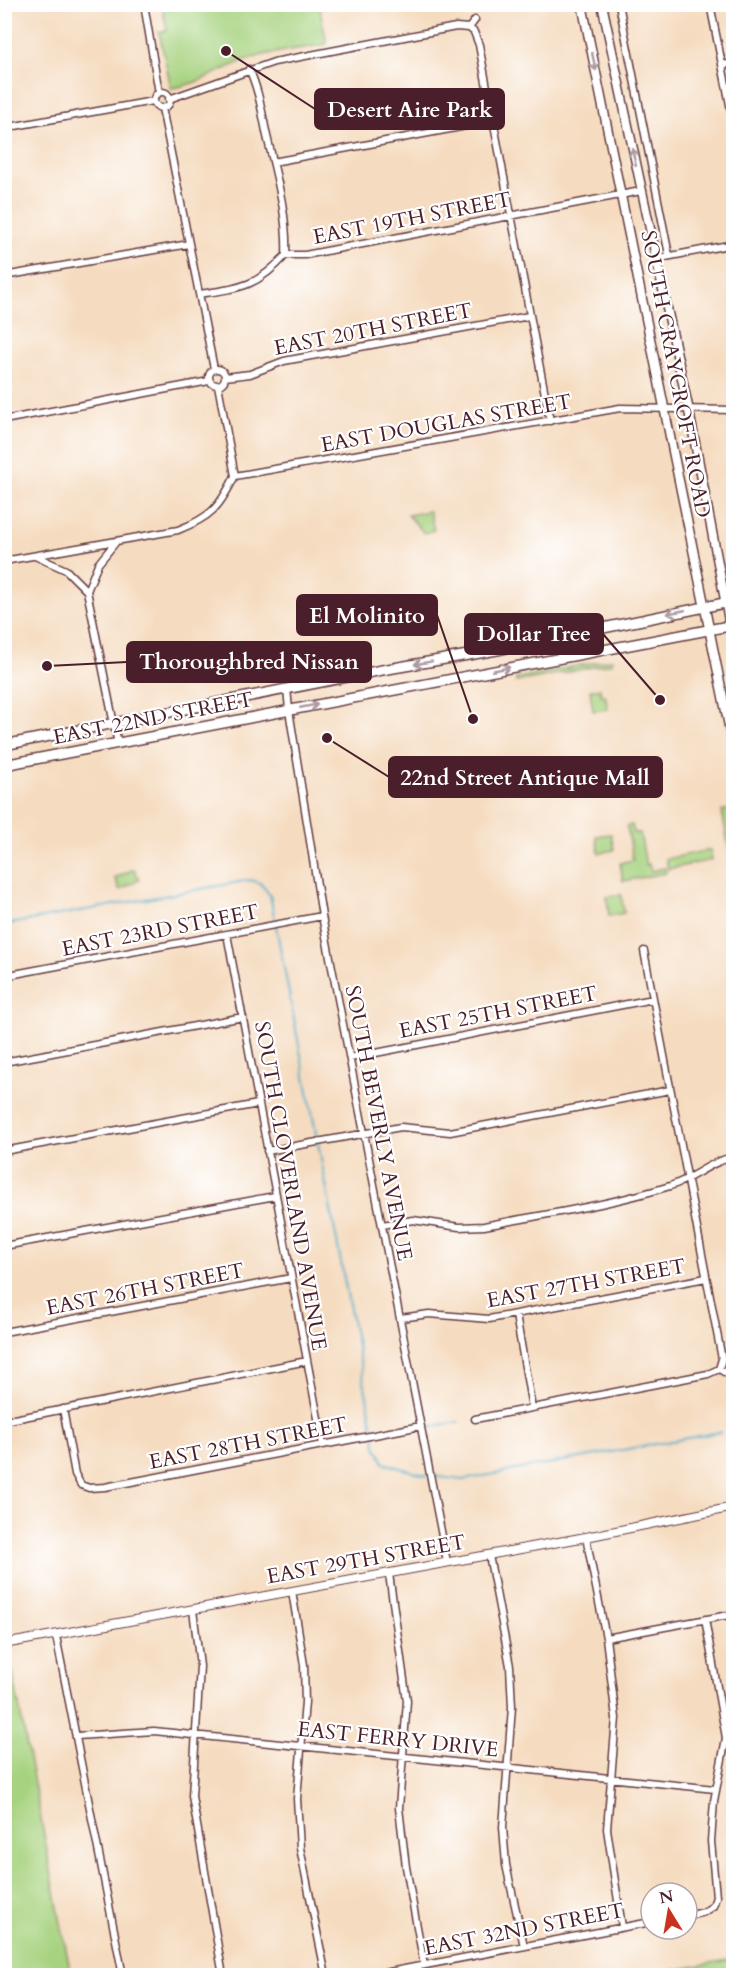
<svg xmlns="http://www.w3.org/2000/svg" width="738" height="1980" viewBox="0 0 738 1980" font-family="Cardo,serif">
<rect width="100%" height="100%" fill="#fff"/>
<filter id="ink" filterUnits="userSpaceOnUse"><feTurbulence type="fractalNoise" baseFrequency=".0167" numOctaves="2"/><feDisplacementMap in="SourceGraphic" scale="12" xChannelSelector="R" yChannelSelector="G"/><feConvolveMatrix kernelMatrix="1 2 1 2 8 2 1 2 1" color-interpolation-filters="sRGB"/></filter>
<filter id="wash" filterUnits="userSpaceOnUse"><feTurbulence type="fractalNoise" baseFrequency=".008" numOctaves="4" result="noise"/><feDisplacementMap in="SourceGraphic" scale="24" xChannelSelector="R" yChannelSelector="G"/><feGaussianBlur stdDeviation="1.35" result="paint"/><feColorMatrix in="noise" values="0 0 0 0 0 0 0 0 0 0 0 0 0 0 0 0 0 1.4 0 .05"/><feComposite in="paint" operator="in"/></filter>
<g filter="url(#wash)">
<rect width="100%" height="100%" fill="#f5dbbf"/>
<path fill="#a7d380" stroke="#787956" stroke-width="1.5" d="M 162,5 L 319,5 L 327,44 C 302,49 274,51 249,59 C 222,68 199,85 171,88 L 159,32 L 167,31 Z
M 429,511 L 434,530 L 424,533 L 408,515 Z
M 613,659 L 612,663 L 516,682 L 516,678 Z
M 600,688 L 601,695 L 605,695 L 608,709 L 593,711 L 590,690 Z
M 731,809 L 733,850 L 729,849 L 722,811 Z
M 632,825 L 634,833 L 640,833 L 646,865 L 649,864 L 651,871 L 665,868 L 666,873 L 623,881 L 620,863 L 633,860 L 627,826 Z
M 611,834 L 614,850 L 599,853 L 596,836 Z
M 710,850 L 712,860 L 668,869 L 666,859 Z
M 134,869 L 139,880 L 120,890 L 115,878 Z
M 621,894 L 624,913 L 609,916 L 607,897 Z
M 10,1659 L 71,1975 L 5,1975 L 4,1660 Z
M 733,1959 L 733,1975 L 649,1975 Z"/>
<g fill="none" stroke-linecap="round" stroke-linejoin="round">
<path stroke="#46a8c5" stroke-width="2" d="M 474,6 L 474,4
M 4,925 L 250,880 L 260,883 L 270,895 L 372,1423 L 376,1446 L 384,1463 L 424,1475 L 462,1480 L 720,1432
M 427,1427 L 459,1422"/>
</g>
</g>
<g filter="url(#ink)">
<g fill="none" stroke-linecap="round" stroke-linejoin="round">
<g stroke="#643b41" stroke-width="9">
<path id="minor" d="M 144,4 L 159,93
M 619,4 L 669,255
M 710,4 L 734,125
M 469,28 L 474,32 L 479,45 L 550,421
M 469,28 L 475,20
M 722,65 L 734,63
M 249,69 C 259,90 262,113 267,136 C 276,175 288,216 286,255
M154 100a8 8 0 1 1 16 0a8 8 0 1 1-16 0Z
M 169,99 L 274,62 L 456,27 L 469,28
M 162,108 L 214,369
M 4,128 L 153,101
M 273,162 L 493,121
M 655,259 L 734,244
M 4,276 L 189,244
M 199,294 C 240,288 257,287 286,255 L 305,255 L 641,191
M209 377a8 8 0 1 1 16 0a8 8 0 1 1-16 0Z
M 225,377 L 250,374 L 284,361 L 529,316
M 218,385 L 235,476
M 4,420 L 209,381
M 235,476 L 620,408 L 734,410
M 115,543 L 98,564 L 87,591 L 118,744
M 35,556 L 66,570 L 87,591
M 4,561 L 178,530 C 211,517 219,508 235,476
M 287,688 L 289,710 L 322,916 L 447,1562
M 227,934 L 323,1445
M 644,951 L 722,1359 L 719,1369
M 4,976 L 322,916
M 350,1058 L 653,999
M 4,1062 L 243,1017
M 4,1151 L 258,1104
M 267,1151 L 401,1127 L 450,1132 L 670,1090
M 382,1225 L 413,1220 L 459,1227 L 484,1226 C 546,1214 610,1205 670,1186 C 692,1180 710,1161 734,1157
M 4,1246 L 275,1196
M 516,1315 L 532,1408
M 401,1318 L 429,1314 L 489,1319 L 706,1278
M 4,1332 L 291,1278
M 63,1409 L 75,1474 L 81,1485
M 475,1419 L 708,1374 L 719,1369 L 724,1372
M 4,1421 L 307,1361
M 81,1485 L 89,1488 L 105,1487 L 421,1426
M 586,1537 L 606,1638 L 616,1718 L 607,1829 L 622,1927
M 489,1555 L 510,1666 L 512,1707 L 503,1827 L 506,1865 L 524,1946
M 389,1574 L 407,1701 L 399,1808 L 406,1867 L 424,1965
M 292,1591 L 304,1665 L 305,1702 L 297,1799 L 300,1848 L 326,1976
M 193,1610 L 200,1666 L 192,1796 L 223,1976
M 705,1619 L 726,1738 L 714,1801 L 711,1841 L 716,1897 L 713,1906
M 4,1627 L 8,1643
M 56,1636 L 123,1976
M 606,1638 L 734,1614
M 77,1736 L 154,1731 L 715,1789
M 687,1916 L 704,1912 L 713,1906
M 368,1976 L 651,1922"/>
</g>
<g stroke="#643b41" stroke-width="10">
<path id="tertiary" d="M 4,1644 L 586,1537 L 734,1507"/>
</g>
<g stroke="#643b41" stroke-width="11">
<path id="secondary" d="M 582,4 L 734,751
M 602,4 L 689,411 L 734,647"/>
</g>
<g stroke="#643b41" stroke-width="12">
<path id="primary" d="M 4,745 L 382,670 L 497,650 L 734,601
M 4,765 L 734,625"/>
</g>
<use href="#minor" stroke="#fff" stroke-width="6"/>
<use href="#tertiary" stroke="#fff" stroke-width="8"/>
<use href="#secondary" stroke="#fff" stroke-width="8"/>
<use href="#primary" stroke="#fff" stroke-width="9"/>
</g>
<defs><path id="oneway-shaft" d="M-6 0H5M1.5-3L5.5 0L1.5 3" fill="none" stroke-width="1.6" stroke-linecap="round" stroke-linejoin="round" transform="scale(1.5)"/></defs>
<g stroke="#ae9aa0">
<use href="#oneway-shaft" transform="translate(594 62) rotate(78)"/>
<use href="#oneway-shaft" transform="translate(634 157) rotate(-102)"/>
<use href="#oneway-shaft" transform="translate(676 612) rotate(169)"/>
<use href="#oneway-shaft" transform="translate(423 663) rotate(170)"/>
<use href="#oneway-shaft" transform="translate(501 669) rotate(-11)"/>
<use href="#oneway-shaft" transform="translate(309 706) rotate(-11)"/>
</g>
</g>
<g text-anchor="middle" stroke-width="4.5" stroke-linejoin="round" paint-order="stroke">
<g font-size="21" fill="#4a1f2b" stroke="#fff">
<text transform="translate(412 218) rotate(-11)" y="7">EAST 19TH STREET</text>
<text transform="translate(373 329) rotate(-11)" y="7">EAST 20TH STREET</text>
<text transform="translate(676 374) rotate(79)" y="7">SOUTH CRAYCROFT ROAD</text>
<text transform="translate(446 423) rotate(-10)" y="7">EAST DOUGLAS STREET</text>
<text transform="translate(153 718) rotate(-11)" y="7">EAST 22ND STREET</text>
<text transform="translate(160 930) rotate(-11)" y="7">EAST 23RD STREET</text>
<text transform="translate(498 1012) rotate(-11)" y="7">EAST 25TH STREET</text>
<text transform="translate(379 1123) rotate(79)" y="7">SOUTH BEVERLY AVENUE</text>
<text transform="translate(291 1186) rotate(80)" y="7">SOUTH CLOVERLAND AVENUE</text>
<text transform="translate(586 1283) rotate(-10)" y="7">EAST 27TH STREET</text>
<text transform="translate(145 1289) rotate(-11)" y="7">EAST 26TH STREET</text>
<text transform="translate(248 1443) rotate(-11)" y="7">EAST 28TH STREET</text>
<text transform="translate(366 1559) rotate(-10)" y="7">EAST 29TH STREET</text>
<text transform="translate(398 1739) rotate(6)" y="7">EAST FERRY DRIVE</text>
<text transform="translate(524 1929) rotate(-11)" y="7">EAST 32ND STREET</text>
</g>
</g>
<path fill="none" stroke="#4a1f2b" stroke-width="2" d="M226 51L315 109M473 719L437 615M660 700L603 634M47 666L127 662M327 738L389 777"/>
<g fill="#4a1f2b" stroke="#fff" stroke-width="2">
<circle cx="226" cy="51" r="6"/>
<circle cx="473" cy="719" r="6"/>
<circle cx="660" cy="700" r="6"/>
<circle cx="47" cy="666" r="6"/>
<circle cx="327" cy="738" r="6"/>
</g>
<g fill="#4a1f2b" stroke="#4a1f2b" stroke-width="2">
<rect x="315" y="89" width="189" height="40" rx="6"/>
<rect x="297" y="595" width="140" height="40" rx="6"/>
<rect x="465" y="614" width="138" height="40" rx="6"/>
<rect x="127" y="642" width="244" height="40" rx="6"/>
<rect x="389" y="757" width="273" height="40" rx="6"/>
</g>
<g font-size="22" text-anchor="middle" font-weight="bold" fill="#fff">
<text x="410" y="117">Desert Aire Park</text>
<text x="367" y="623">El Molinito</text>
<text x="534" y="641">Dollar Tree</text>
<text x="249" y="669">Thoroughbred Nissan</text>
<text x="525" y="785">22nd Street Antique Mall</text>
</g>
<rect width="738" height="1980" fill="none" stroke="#fff" stroke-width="24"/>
<g transform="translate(669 1911) rotate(349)"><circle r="28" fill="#ffffff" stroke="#b7a5aa" stroke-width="1.5"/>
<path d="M0-4.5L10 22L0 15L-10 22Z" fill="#c8321e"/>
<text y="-9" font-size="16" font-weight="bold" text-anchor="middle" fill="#4a1f2b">N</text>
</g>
</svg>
